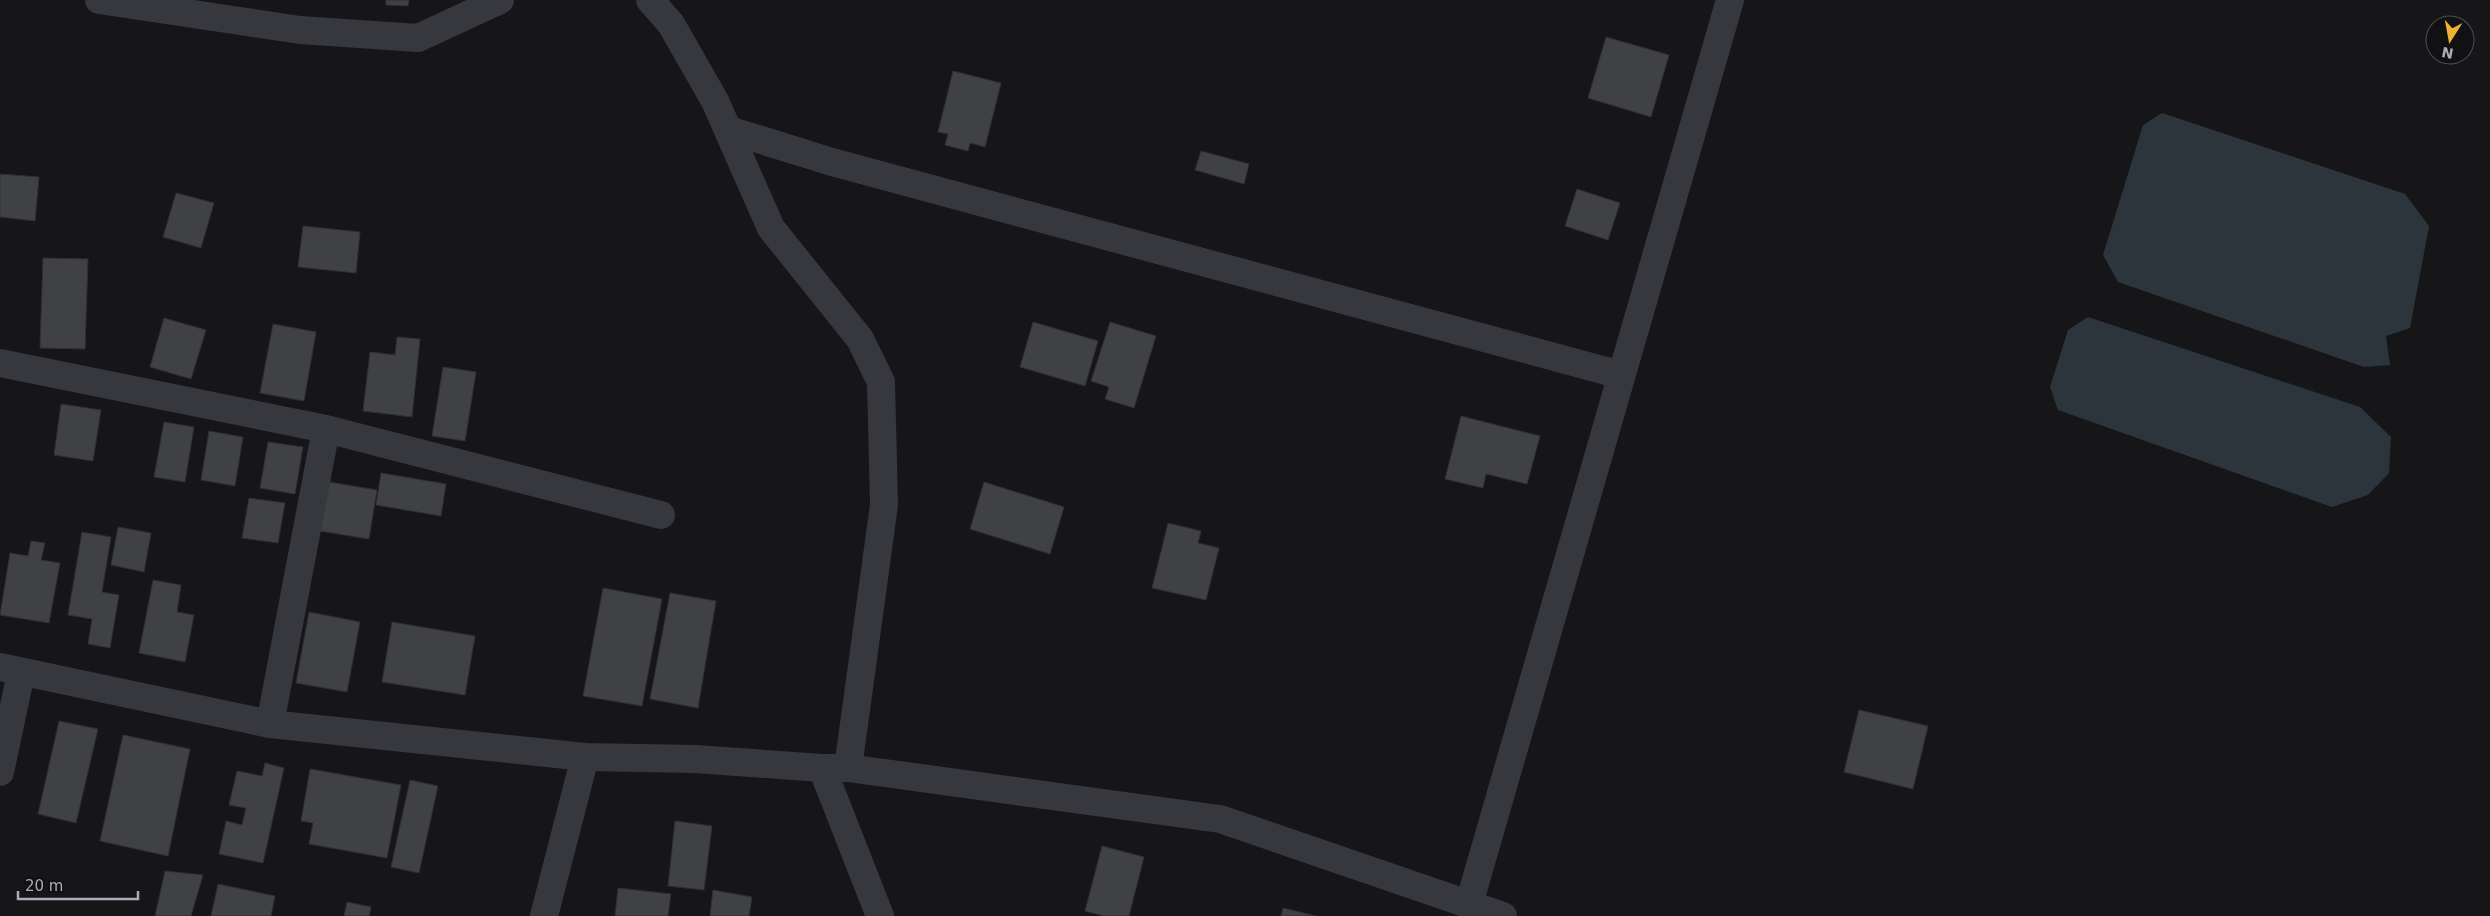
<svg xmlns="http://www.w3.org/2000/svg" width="2490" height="916" viewBox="0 0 2490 916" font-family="'DejaVu Sans',sans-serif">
<rect width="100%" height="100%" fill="#161618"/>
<path fill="#2c353c" d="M 2162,113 L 2405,194 L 2429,226 L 2410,328 L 2386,336 L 2390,365 L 2364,367 L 2118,282 L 2103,255 L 2143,125 Z
M 2088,317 L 2360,407 L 2391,437 L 2389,473 L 2368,495 L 2332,507 L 2058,410 L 2050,387 L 2068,330 Z"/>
<path fill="#404145" stroke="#303034" d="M 386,0 L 409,0 L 408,6 L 386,5 Z
M 1606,37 L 1669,55 L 1651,117 L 1588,98 Z
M 953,71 L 1001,83 L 985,147 L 970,143 L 968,151 L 945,145 L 948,134 L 938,132 Z
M 1201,151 L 1249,164 L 1244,184 L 1195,170 Z
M 0,174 L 39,177 L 35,221 L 0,217 Z
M 1577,189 L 1620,203 L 1608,240 L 1565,226 Z
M 176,193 L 214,203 L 201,248 L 163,237 Z
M 303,226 L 360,232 L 356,273 L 298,267 Z
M 43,258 L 88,259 L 85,349 L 40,348 Z
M 164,318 L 206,330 L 191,379 L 150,367 Z
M 1033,322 L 1098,341 L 1085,386 L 1020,367 Z
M 1110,322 L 1156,336 L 1134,408 L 1105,399 L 1109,387 L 1091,381 Z
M 273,324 L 316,332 L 304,401 L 260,393 Z
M 397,337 L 420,339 L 412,417 L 363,411 L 370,352 L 395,355 Z
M 443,367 L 476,372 L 465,441 L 432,436 Z
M 61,404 L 101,410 L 93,461 L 54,455 Z
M 1461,416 L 1540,436 L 1527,484 L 1486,474 L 1483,488 L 1445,479 Z
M 164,422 L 194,427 L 185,482 L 154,477 Z
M 209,431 L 243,437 L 235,486 L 201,480 Z
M 268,442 L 303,447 L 295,494 L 260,488 Z
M 381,473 L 446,484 L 441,516 L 376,505 Z
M 329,482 L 377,490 L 369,539 L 320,531 Z
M 984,482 L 1064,507 L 1050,554 L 970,529 Z
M 249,498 L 285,503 L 278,543 L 242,538 Z
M 1168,523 L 1201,531 L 1198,543 L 1219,548 L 1206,600 L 1152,588 Z
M 118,527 L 151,533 L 144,572 L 111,565 Z
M 82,532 L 111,537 L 102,592 L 119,595 L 110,648 L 88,644 L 92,619 L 68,615 Z
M 31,541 L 45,543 L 41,560 L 60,563 L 49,623 L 0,615 L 10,553 L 28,556 Z
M 153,580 L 181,585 L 177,612 L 194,615 L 185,662 L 139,653 Z
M 603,588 L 662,599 L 642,706 L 583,696 Z
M 670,593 L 716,601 L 698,708 L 650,699 Z
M 309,612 L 360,622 L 347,692 L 296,683 Z
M 392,622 L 475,636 L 465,695 L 382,682 Z
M 1859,710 L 1928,726 L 1913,789 L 1844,772 Z
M 59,721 L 98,729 L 76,823 L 38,814 Z
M 123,735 L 190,749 L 168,856 L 100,841 Z
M 265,763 L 284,768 L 263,863 L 219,854 L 226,821 L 242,825 L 246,808 L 229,805 L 237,771 L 262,776 Z
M 310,769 L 401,785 L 387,858 L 309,844 L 313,823 L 301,821 Z
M 410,780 L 438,786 L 419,873 L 391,867 Z
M 675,821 L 712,826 L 704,890 L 668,886 Z
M 1102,846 L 1144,857 L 1129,916 L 1104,916 L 1085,911 Z
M 165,871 L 203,875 L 191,916 L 155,916 Z
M 218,884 L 275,896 L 271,916 L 211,916 Z
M 618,888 L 671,894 L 668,916 L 615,916 Z
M 713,890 L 752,897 L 749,916 L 710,916 Z
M 347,902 L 371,907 L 369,916 L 344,916 Z
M 1283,908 L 1316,916 L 1281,916 Z"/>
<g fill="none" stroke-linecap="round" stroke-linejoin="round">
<path stroke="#37383d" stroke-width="28" d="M 99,0 L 300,30 L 418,38 L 500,0
M 650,0 L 671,24 L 715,101 L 771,228 L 860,339 L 881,382 L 884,505 L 848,768
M 729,130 L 832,162 L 1621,375
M 0,363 L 326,429 L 661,515
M 0,667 L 270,724 L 585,757 L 695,759 L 822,768 L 848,768 L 1220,819 L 1503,916
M 270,724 L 326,429
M 822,768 L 880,916
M 0,772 L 21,673
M 1469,904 L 1730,0
M 544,916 L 585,757"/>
</g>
<g transform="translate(2450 40) rotate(191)"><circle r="24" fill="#111113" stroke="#4d4f55"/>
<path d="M0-4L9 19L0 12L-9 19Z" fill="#f2b134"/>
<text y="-8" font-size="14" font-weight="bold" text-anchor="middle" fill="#a8adb8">N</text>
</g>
<path d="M18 891v8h120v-8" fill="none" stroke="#a8adb8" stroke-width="2.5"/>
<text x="25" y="891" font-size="15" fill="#a8adb8" stroke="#111113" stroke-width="4" paint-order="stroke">20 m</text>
</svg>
